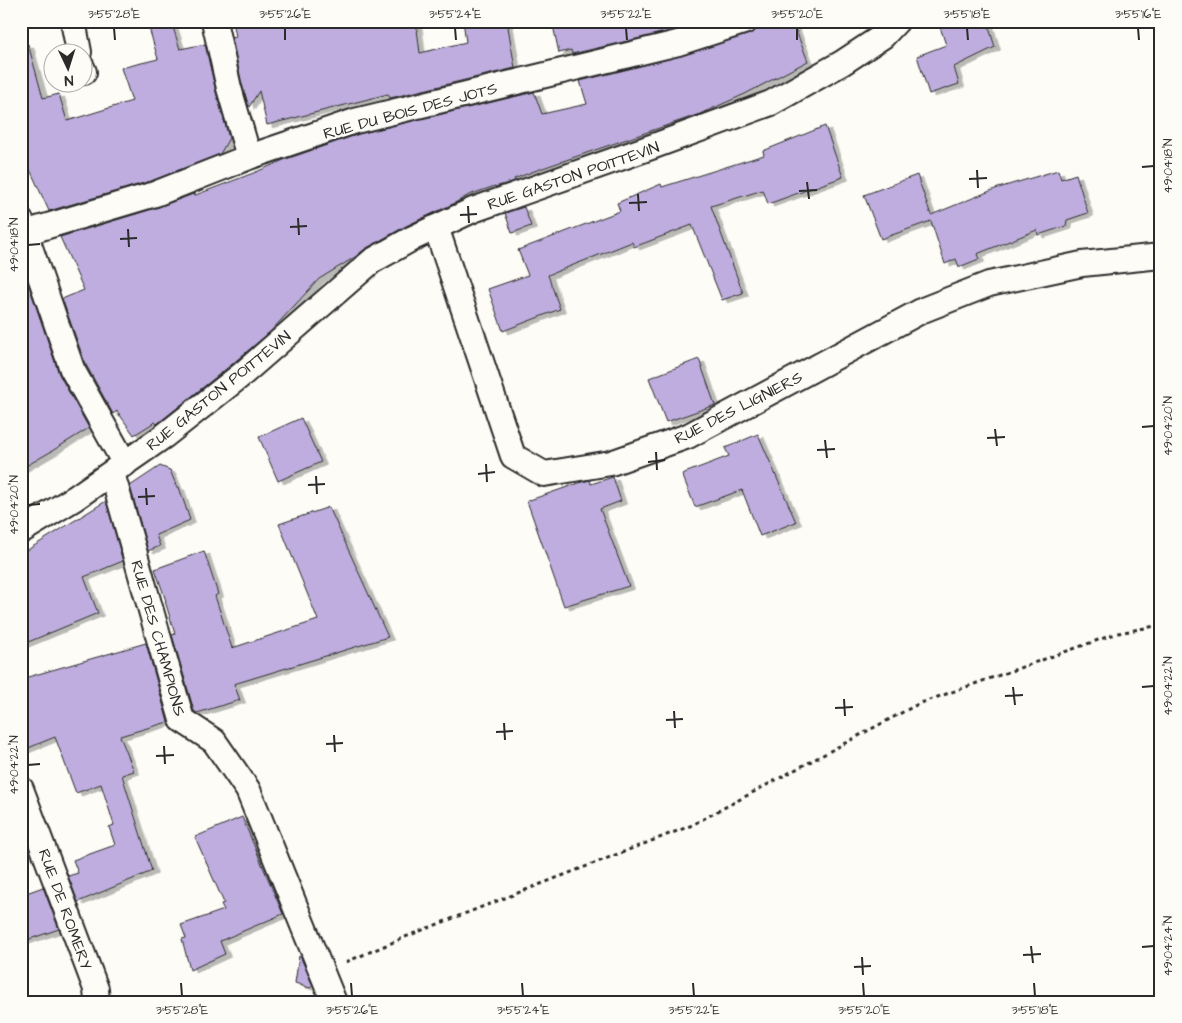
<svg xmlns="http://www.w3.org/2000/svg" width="1182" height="1023" viewBox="0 0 1182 1023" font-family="'Architects Daughter',sans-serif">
<defs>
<filter id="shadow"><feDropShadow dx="5.5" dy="3" stdDeviation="0" flood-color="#0004"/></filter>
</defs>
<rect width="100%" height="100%" fill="#fdfcf7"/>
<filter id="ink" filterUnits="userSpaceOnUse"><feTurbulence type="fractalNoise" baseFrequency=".02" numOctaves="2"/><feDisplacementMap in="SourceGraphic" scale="10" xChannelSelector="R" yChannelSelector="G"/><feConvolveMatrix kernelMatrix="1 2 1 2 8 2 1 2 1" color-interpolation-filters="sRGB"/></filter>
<g filter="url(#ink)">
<path fill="#beadde" stroke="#2b2b2b" filter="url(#shadow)" d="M 147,21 L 171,21 L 180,49 L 205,44 L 216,92 L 229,138 L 220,154 L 151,181 L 49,211 L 21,150 L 21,45 L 28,44 L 43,98 L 59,94 L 67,121 L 132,101 L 121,68 L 158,59 Z
M 233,21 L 416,21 L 420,53 L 466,42 L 463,21 L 507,21 L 515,68 L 390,98 L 388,94 L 267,125 L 259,91 L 249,107 L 242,85 L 232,38 L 236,37 Z
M 552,21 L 701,21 L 674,30 L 572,54 L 571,50 L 559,53 Z
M 759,21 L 792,21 L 808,61 L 745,94 L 700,114 L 537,170 L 514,179 L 515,181 L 495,187 L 495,186 L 469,195 L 453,204 L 406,226 L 365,249 L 355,257 L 319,279 L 270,332 L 231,365 L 157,424 L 155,422 L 134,435 L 117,411 L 113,414 L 85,363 L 62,299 L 84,290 L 60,237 L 159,207 L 196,193 L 193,196 L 256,172 L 286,159 L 359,134 L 534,92 L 542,114 L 587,104 L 580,81 L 681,56 L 750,34 L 756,30 L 759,24 Z
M 938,21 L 987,21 L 995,47 L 954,67 L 959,84 L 929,94 L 917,56 L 946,45 Z
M 825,126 L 843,177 L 768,204 L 763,190 L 711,206 L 743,293 L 722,300 L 692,225 L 634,247 L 632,242 L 548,275 L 560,309 L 503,331 L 488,289 L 528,275 L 518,250 L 620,211 L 617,203 L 661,184 L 662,187 L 764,155 L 763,151 Z
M 1058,170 L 1061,179 L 1076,174 L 1088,213 L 1067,220 L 1066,226 L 1038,235 L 1037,230 L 977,254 L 979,259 L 959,267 L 956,259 L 945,264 L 931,221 L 881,239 L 864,195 L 917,175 L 931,215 L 995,189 Z
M 524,207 L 531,226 L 512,233 L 505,213 Z
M 21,268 L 23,268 L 59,374 L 89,428 L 52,451 L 21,469 Z
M 699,359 L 715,405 L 666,422 L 649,378 Z
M 301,418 L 321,462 L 278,481 L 259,437 Z
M 758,434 L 796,522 L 760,536 L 742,490 L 695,507 L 682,474 L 729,456 L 725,448 Z
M 160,466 L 170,470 L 177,487 L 179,487 L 190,520 L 156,535 L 160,546 L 148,551 L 130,486 Z
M 613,477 L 621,501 L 600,509 L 629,586 L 564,606 L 527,501 L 582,482 L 590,480 L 591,484 Z
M 106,501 L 123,561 L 84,577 L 98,613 L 21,645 L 21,554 Z
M 329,507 L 388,637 L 234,684 L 240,700 L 197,713 L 194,711 L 172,635 L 175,634 L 165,601 L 166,601 L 155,569 L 204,551 L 218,594 L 215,596 L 232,648 L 318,620 L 279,524 Z
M 146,643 L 168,722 L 120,736 L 134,771 L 122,775 L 152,871 L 78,902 L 68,876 L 78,873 L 73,860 L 115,845 L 109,827 L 114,825 L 101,784 L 76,793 L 55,737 L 21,751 L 21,679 Z
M 242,817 L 283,914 L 220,941 L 225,954 L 190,970 L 182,939 L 186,938 L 181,925 L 224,910 L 221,904 L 224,903 L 195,837 Z
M 43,887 L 59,929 L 21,942 L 21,895 Z
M 299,956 L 301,958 L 313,986 L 310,988 L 295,983 Z"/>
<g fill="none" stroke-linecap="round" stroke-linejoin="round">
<g stroke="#2b2b2b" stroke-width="28">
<path id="minor" d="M 73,21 L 79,52
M 214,21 L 229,88 L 249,157
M 82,67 L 84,72
M 21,221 L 72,369 L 125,464
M 436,227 L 513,456 L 544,474 L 611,463 L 688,436 L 923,310 L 989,284 L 1082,264 L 1161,256
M 21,234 L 155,194 L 249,157 L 355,121 L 678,43 L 746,21
M 112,473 L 182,720 L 214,741 L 248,790 L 334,1002
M 21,531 L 75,498 L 164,436 L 240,376 L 372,261 L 413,238 L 473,210 L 654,146 L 771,103 L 842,63 L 883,36 L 897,21
M 21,789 L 96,989 L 97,1002"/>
</g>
<path stroke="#2b2b2b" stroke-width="3" stroke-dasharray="4 4" stroke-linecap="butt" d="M 346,962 L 415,933 L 690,826 L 918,704 L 1118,633 L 1161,625"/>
<use href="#minor" stroke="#fdfcf7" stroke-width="24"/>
</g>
</g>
<path fill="none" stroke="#2b2b2b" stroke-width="2" d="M 114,28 L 115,40M 285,28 L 285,40M 455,28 L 456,40M 626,28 L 627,40M 797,28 L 797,40M 967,28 L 968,40M 1138,28 L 1139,40M 1142,167 L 1154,166M 977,170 L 978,188M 969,179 L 987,178M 807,182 L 809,199M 799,191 L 817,190M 638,194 L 639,211M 629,203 L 647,202M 468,206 L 469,223M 460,215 L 477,214M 298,218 L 299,235M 290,227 L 307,226M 128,229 L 129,247M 120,239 L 137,238M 28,245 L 40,244M 1142,427 L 1154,426M 995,429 L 997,446M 987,438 L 1005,437M 825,440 L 827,458M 817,450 L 835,449M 656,452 L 657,470M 648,462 L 665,460M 486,464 L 487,482M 478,474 L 495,472M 316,476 L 317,494M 308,485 L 325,484M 146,488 L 147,505M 138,497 L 155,496M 28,505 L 40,504M 1013,687 L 1015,705M 1142,687 L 1154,686M 1005,696 L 1023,695M 844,699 L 845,716M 835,708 L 853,707M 674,711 L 675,728M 666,720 L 683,719M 504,723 L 505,740M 496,732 L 513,731M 334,735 L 335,752M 326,744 L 343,743M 164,746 L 165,764M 156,756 L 174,755M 28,765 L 40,764M 1031,946 L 1033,963M 1142,947 L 1154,946M 1023,955 L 1041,954M 862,957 L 863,975M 854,967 L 871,966M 181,983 L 182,996M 351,983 L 352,996M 522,983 L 523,996M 693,983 L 694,996M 863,983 L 864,996M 1034,983 L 1035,996"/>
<g text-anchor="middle" stroke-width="4.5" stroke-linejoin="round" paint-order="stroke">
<g font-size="16" fill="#2b2b2b" stroke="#fdfcf7">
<text transform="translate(410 110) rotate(-15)" y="6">RUE DU BOIS DES JOTS</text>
<text transform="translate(573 175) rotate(-19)" y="6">RUE GASTON POITTEVIN</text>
<text transform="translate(218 390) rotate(-39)" y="6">RUE GASTON POITTEVIN</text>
<text transform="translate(738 407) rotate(-27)" y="6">RUE DES LIGNIERS</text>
<text transform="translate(159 638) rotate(74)" y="6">RUE DES CHAMPIONS</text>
<text transform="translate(66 909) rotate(70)" y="6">RUE DE ROMERY</text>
</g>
</g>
<rect width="1182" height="1023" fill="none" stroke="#fdfcf7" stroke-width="55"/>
<g transform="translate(68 68) rotate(176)"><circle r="24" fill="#fdfcf7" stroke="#a9a8a5"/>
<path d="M0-4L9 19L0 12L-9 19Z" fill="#2b2b2b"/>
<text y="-8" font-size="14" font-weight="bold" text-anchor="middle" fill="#2b2b2b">N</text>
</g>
<rect x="28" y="28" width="1126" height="968" fill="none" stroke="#2b2b2b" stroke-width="2"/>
<g font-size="12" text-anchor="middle" fill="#2b2b2b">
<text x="114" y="18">3°55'28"E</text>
<text x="285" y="18">3°55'26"E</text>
<text x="455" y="18">3°55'24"E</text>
<text x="626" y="18">3°55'22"E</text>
<text x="797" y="18">3°55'20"E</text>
<text x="967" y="18">3°55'18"E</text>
<text x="1138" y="18">3°55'16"E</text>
<text transform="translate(1168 166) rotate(-90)" y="4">49°04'18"N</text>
<text transform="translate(14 245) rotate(-90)" y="4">49°04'18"N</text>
<text transform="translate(1168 426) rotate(-90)" y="4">49°04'20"N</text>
<text transform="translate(14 505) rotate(-90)" y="4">49°04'20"N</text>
<text transform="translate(1168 686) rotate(-90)" y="4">49°04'22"N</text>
<text transform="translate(14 765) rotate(-90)" y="4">49°04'22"N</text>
<text transform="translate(1168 946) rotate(-90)" y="4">49°04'24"N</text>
<text x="182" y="1014">3°55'28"E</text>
<text x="352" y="1014">3°55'26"E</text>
<text x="523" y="1014">3°55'24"E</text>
<text x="694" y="1014">3°55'22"E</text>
<text x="864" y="1014">3°55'20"E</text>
<text x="1035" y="1014">3°55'18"E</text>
</g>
</svg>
